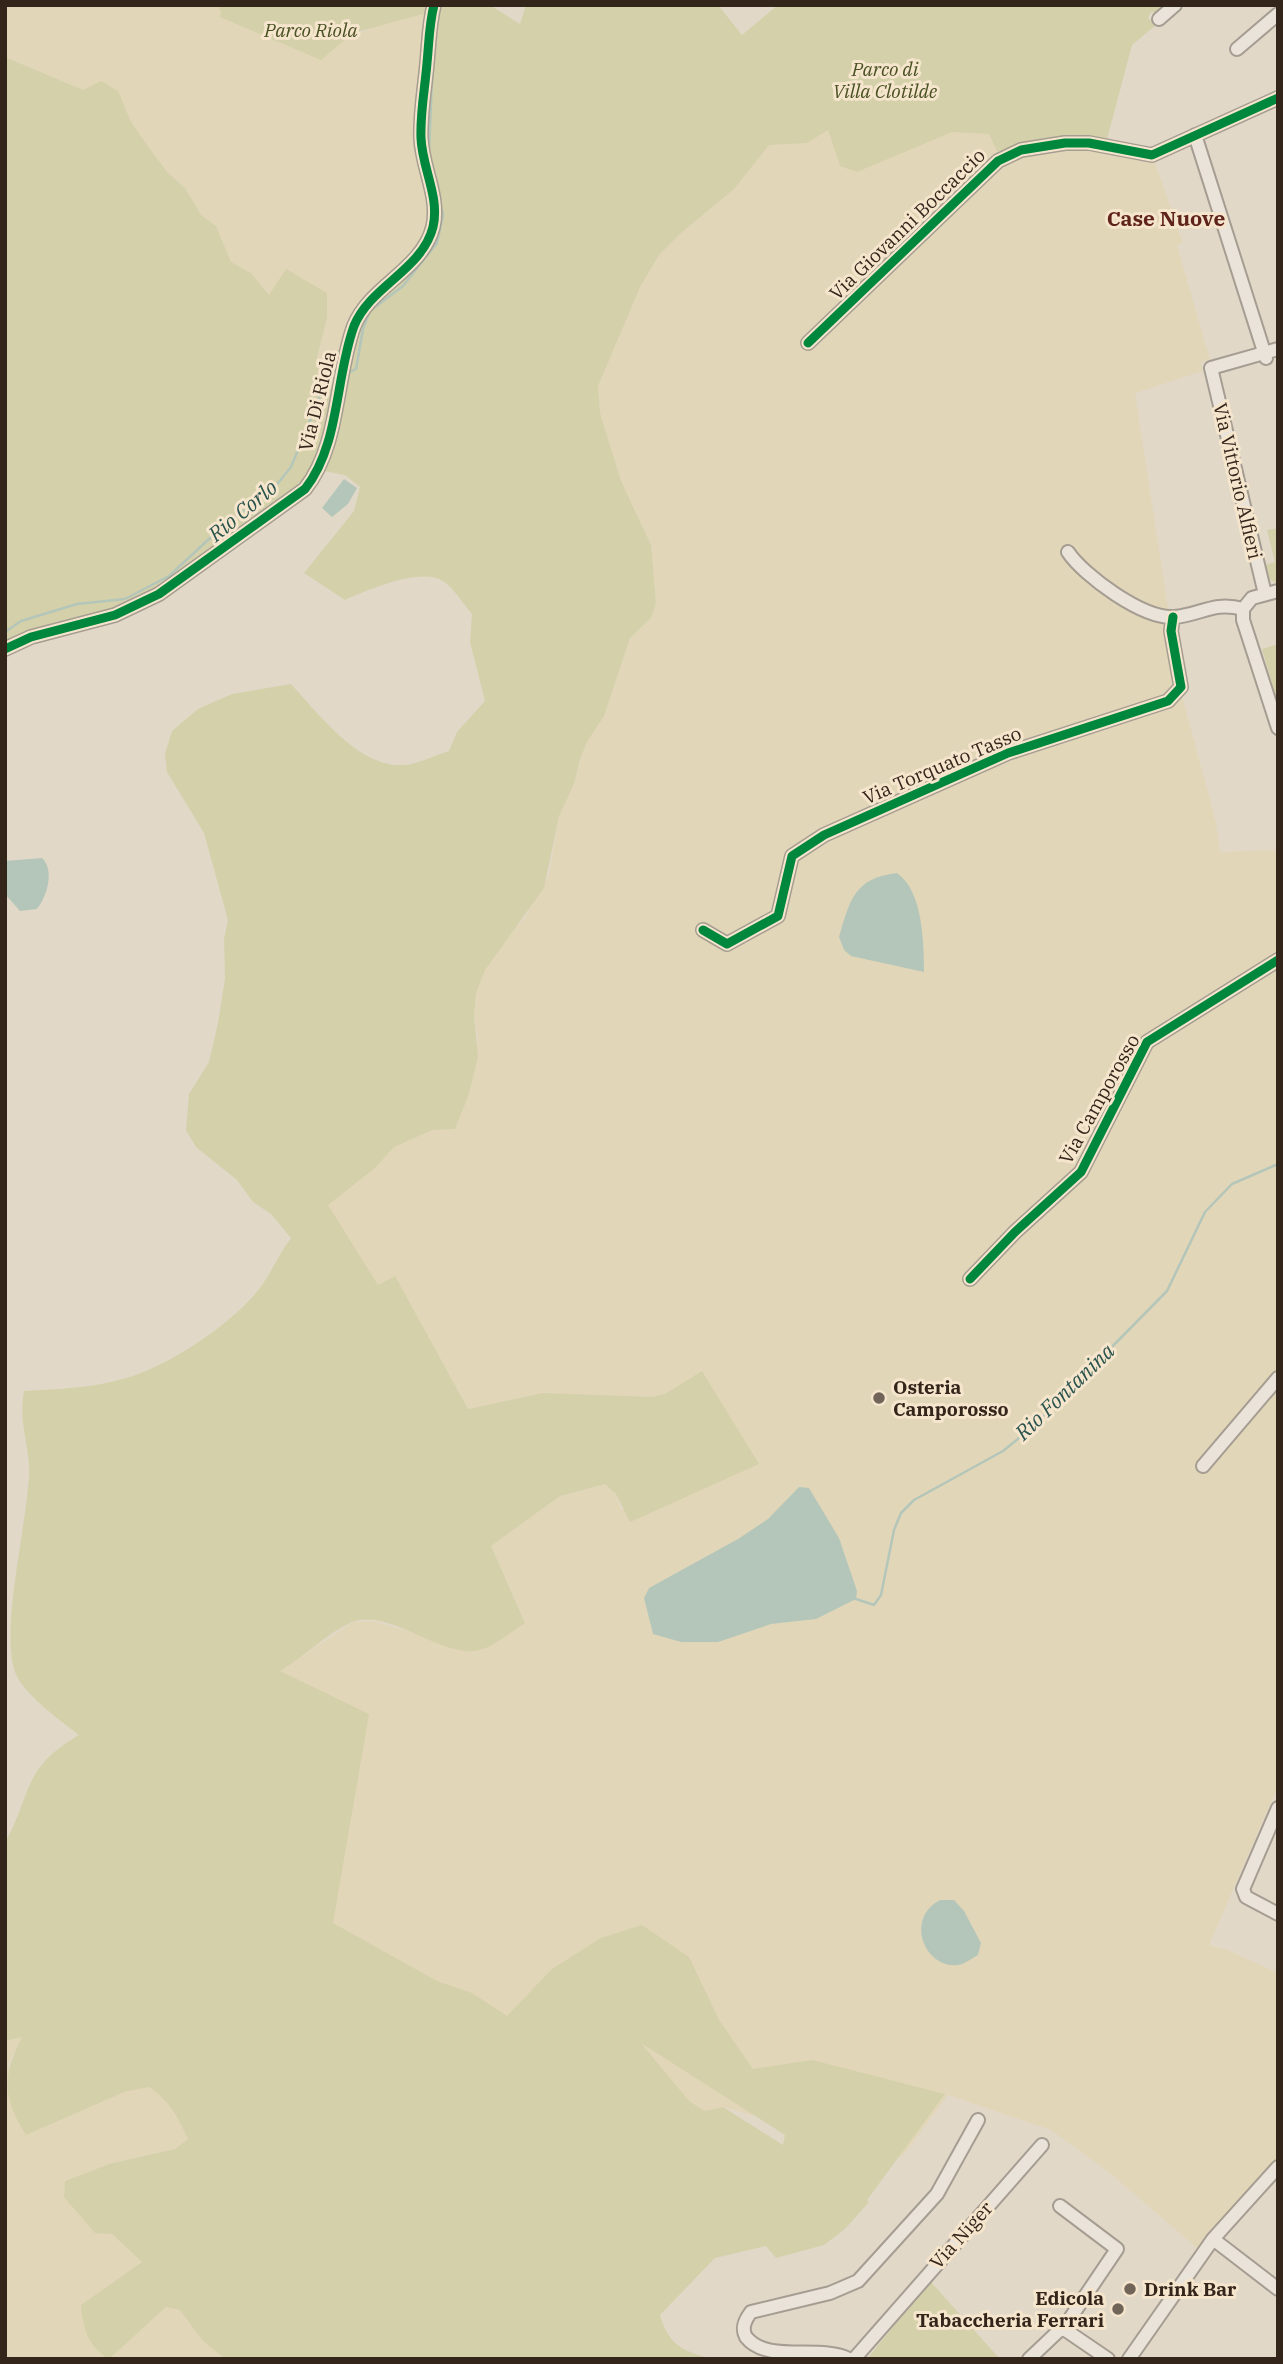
<svg xmlns="http://www.w3.org/2000/svg" width="1283" height="2364" viewBox="0 0 1283 2364" font-family="'IBM Plex Serif',serif">
<rect width="100%" height="100%" fill="#e2d8c8"/>
<path fill="#e2d6b8" d="M 5,5 L 217,5 L 231,22 L 337,43 L 396,17 L 434,11 L 437,218 L 349,344 L 316,363 L 327,318 L 270,295 L 251,273 L 231,262 L 216,226 L 201,215 L 185,188 L 167,172 L 151,152 L 131,122 L 117,91 L 83,90 L 5,57 Z
M 982,119 L 1000,156 L 1072,140 L 1154,160 L 1183,243 L 1177,245 L 1210,360 L 1201,362 L 1203,371 L 1135,393 L 1181,692 L 1216,822 L 1220,852 L 1273,850 L 1278,854 L 1278,1786 L 1209,1945 L 1228,1950 L 1278,1973 L 1278,2161 L 1197,2248 L 1110,2173 L 1051,2130 L 948,2095 L 902,2157 L 724,2107 L 705,2111 L 689,2101 L 526,2048 L 331,1933 L 280,1671 L 353,1622 L 372,1621 L 429,1637 L 455,1650 L 525,1622 L 491,1546 L 560,1496 L 605,1484 L 616,1494 L 622,1511 L 702,1372 L 665,1394 L 652,1397 L 543,1393 L 468,1409 L 395,1277 L 378,1285 L 327,1205 L 375,1168 L 393,1147 L 432,1130 L 455,1129 L 469,1094 L 478,1039 L 474,1015 L 476,993 L 485,970 L 505,939 L 524,919 L 549,875 L 559,816 L 574,784 L 580,759 L 588,740 L 604,716 L 630,638 L 651,618 L 656,603 L 651,545 L 621,481 L 600,413 L 598,386 L 641,285 L 659,255 L 681,233 L 734,189 L 770,143 L 830,128 Z
M 23,2036 L 8,2065 L 124,2092 L 149,2086 L 163,2096 L 178,2117 L 188,2139 L 175,2149 L 109,2164 L 65,2181 L 95,2233 L 112,2234 L 142,2262 L 81,2305 L 110,2358 L 166,2307 L 180,2310 L 202,2340 L 225,2359 L 5,2359 L 5,2041 Z"/>
<path fill="#d4d0aa" fill-rule="evenodd" d="M 217,5 L 490,5 L 520,24 L 526,5 L 718,5 L 742,35 L 778,5 L 1158,5 L 1161,11 L 1159,14 L 1151,12 L 1148,18 L 1156,25 L 1132,45 L 1106,143 C 1067,140 1038,140 1001,152 L 997,151 L 989,134 L 952,132 L 857,172 L 840,166 L 828,130 L 807,143 L 769,145 L 734,189 L 681,233 L 659,255 L 641,285 L 598,386 L 600,413 L 621,481 L 651,545 L 656,603 L 651,618 L 630,638 L 604,716 L 588,740 L 580,759 L 574,784 L 559,816 L 544,888 L 485,970 L 476,993 L 474,1015 L 478,1057 L 469,1094 L 455,1129 L 432,1130 L 394,1147 L 375,1168 L 328,1205 L 378,1285 L 395,1276 L 468,1409 L 543,1393 L 652,1397 L 665,1394 L 702,1371 L 759,1464 L 630,1522 L 616,1494 L 605,1484 L 560,1496 L 491,1546 L 525,1623 C 512,1631 497,1644 483,1649 C 444,1662 391,1607 352,1622 C 327,1633 304,1657 280,1671 L 369,1714 L 333,1923 L 437,1981 L 472,1993 L 507,2016 L 552,1969 L 601,1938 L 642,1925 L 689,1957 L 719,2020 L 753,2069 L 812,2060 L 945,2094 L 867,2200 L 869,2202 L 845,2229 L 824,2245 L 776,2258 L 766,2246 L 715,2258 L 660,2315 C 668,2346 687,2354 717,2359 L 225,2359 L 202,2340 L 180,2310 L 166,2307 L 109,2359 C 88,2347 83,2328 81,2305 L 142,2262 L 112,2234 L 95,2233 L 64,2197 L 65,2181 L 109,2164 L 175,2149 L 188,2139 C 178,2117 169,2100 149,2087 L 124,2092 L 26,2135 C 2,2096 2,2077 22,2037 L 5,2041 L 5,1843 C 33,1792 21,1769 79,1735 C 61,1721 22,1693 15,1672 C 0,1628 27,1525 29,1475 C 30,1442 18,1426 24,1391 C 58,1389 94,1388 126,1378 C 169,1366 232,1324 260,1288 C 271,1273 279,1254 291,1238 L 271,1214 L 253,1202 L 237,1180 L 196,1147 L 186,1130 L 189,1094 L 209,1062 L 218,1023 L 225,978 L 224,939 L 228,920 L 204,833 L 167,772 L 165,754 L 172,731 L 198,709 L 232,694 L 291,684 C 317,712 359,768 402,765 C 417,765 435,755 449,751 L 457,732 L 485,701 L 470,642 L 472,614 C 463,604 454,588 443,581 C 421,567 368,590 345,600 L 304,573 L 354,511 L 360,487 L 345,475 L 313,469 L 280,503 L 157,594 L 100,614 L 56,622 L 35,631 L 5,651 L 5,57 L 83,90 L 101,81 L 118,91 L 131,122 L 152,152 L 167,172 L 185,188 L 201,215 L 216,226 L 231,262 L 251,273 L 269,295 L 286,269 L 327,293 L 327,318 L 316,362 L 349,344 L 358,322 L 394,282 L 437,218 L 423,112 L 434,11 L 353,33 L 321,60 L 220,17 L 221,11 ZM 641,2043 L 785,2135 L 783,2145 L 723,2107 L 705,2111 L 689,2101 Z
M 1278,528 L 1278,584 L 1268,578 L 1265,565 L 1275,562 L 1267,530 Z
M 1278,644 L 1278,704 L 1262,649 Z
M 930,2281 L 1000,2359 L 867,2359 Z"/>
<path fill="#b4c6b9" d="M 344,479 L 357,488 L 348,504 L 332,517 L 322,508 Z
M 42,858 C 55,870 47,897 37,909 L 20,911 L 5,894 L 5,861 Z
M 897,873 C 923,891 924,943 924,972 L 851,956 L 844,950 L 839,937 C 850,900 854,878 897,873 Z
M 799,1487 L 809,1488 L 839,1538 L 857,1591 L 856,1599 L 816,1619 L 771,1624 L 718,1642 L 681,1642 L 653,1634 L 644,1598 L 649,1588 L 738,1539 L 768,1519 Z
M 940,1900 L 954,1900 L 964,1911 L 981,1943 L 978,1955 C 972,1958 965,1964 958,1965 C 925,1969 904,1919 940,1900 Z"/>
<g fill="none" stroke-linecap="round" stroke-linejoin="round">
<path stroke="#b4c6b9" stroke-width="2.5" d="M 429,151 L 432,78
M 346,374 L 356,369 L 363,329 L 370,311 L 403,286 L 437,243 L 443,215 L 432,168
M 5,632 L 21,621 L 77,604 L 125,599 L 169,576 L 222,527 L 274,488 L 291,467 L 329,374 L 339,373
M 856,1599 L 874,1605 L 881,1595 L 894,1530 L 901,1513 L 914,1500 L 1003,1451 L 1035,1425 L 1167,1291 L 1205,1212 L 1232,1184 L 1278,1164"/>
<g stroke="#a69d92" stroke-width="16">
<path id="minor" d="M 1159,19 L 1175,5
M 1237,49 L 1278,14
M 1195,135 L 1266,358
M 808,343 L 998,161 L 1021,150 L 1065,143 L 1089,143 L 1152,155 L 1278,98
M 1068,552 C 1084,576 1143,619 1174,617 C 1201,615 1213,601 1243,609
M 1265,594 L 1211,368 L 1278,349
M 1243,609 L 1243,620 L 1278,728
M 1243,609 L 1252,598 L 1278,591
M 5,649 L 31,637 L 115,615 L 159,594 L 305,489 C 340,445 335,378 354,326 C 370,286 422,270 433,227 C 440,197 422,168 421,138 C 420,113 425,88 427,63 C 429,43 429,25 434,5
M 703,930 L 727,944 L 778,916 L 792,856 L 824,835 L 1008,753 L 1168,701 L 1181,687 L 1171,631 L 1173,617
M 970,1279 L 1015,1232 L 1081,1172 L 1147,1042 L 1278,960
M 1203,1466 L 1278,1378
M 1278,1808 L 1243,1889 L 1246,1897 L 1278,1914
M 1213,2239 L 1278,2289
M 1061,2327 L 1108,2359
M 849,2359 C 820,2344 767,2364 746,2337 C 741,2328 745,2320 751,2312 L 830,2293 L 858,2281 L 937,2194 L 978,2120
M 854,2359 L 1042,2145
M 1029,2359 L 1067,2323 L 1117,2249 L 1060,2206
M 1129,2359 L 1213,2239 L 1278,2167"/>
</g>
<use href="#minor" stroke="#eae3da" stroke-width="12"/>
<g stroke="#f4e5cc" stroke-width="13">
<path id="cycleway" d="M 808,343 L 998,161 L 1021,150 L 1065,143 L 1089,143 L 1152,155 L 1278,98
M 5,649 L 31,637 L 115,615 L 159,594 L 305,489 C 340,445 335,378 354,326 C 370,286 422,270 433,227 C 440,197 422,168 421,138 C 420,113 425,88 427,63 C 429,43 429,25 434,5
M 703,930 L 727,944 L 778,916 L 792,856 L 824,835 L 1008,753 L 1168,701 L 1181,687 L 1171,631 L 1173,617
M 970,1279 L 1015,1232 L 1081,1172 L 1147,1042 L 1278,960"/>
</g>
<use href="#cycleway" stroke="#00873e" stroke-width="9"/>
</g>
<g fill="#716458" stroke="#f4e5cc" stroke-width="2.5">
<circle cx="879" cy="1398" r="7"/>
<circle cx="1130" cy="2289" r="7"/>
<circle cx="1118" cy="2309" r="7"/>
</g>
<g text-anchor="middle" stroke-width="6" stroke-linejoin="round" paint-order="stroke">
<g font-size="19" font-style="italic" fill="#495022" stroke="#f4e5cc">
<text x="311" y="37">Parco Riola</text>
<text x="885" y="76">Parco di<tspan x="885" dy="22">Villa Clotilde</tspan></text>
</g>
<g font-size="19" fill="#34251b" stroke="#f4e5cc">
<text transform="translate(907 224) rotate(-44)" y="7">Via Giovanni Boccaccio</text>
<text transform="translate(317 401) rotate(-76)" y="7">Via Di Riola</text>
<text transform="translate(1238 481) rotate(77)" y="7">Via Vittorio Alfieri</text>
<text transform="translate(942 765) rotate(-23)" y="7">Via Torquato Tasso</text>
<text transform="translate(1099 1099) rotate(-61)" y="7">Via Camporosso</text>
<text transform="translate(961 2235) rotate(-48)" y="7">Via Niger</text>
</g>
<g font-size="19" font-weight="bold" fill="#34251b" stroke="#f4e5cc" text-anchor="start">
<text x="893" y="1394">Osteria<tspan x="893" dy="22">Camporosso</tspan></text>
<text x="1144" y="2296">Drink Bar</text>
<text x="1104" y="2305" text-anchor="end">Edicola<tspan x="1104" dy="22">Tabaccheria Ferrari</tspan></text>
</g>
<g font-size="21" font-weight="bold" fill="#60231b" stroke="#f4e5cc">
<text x="1166" y="226">Case Nuove</text>
</g>
<g font-size="21" font-style="italic" fill="#2a534d" stroke="#f4e5cc">
<text transform="translate(243 511) rotate(-40)" y="7">Rio Corlo</text>
<text transform="translate(1065 1392) rotate(-44)" y="7">Rio Fontanina</text>
</g>
</g>
<rect width="1283" height="2364" fill="none" stroke="#34251b" stroke-width="14"/>
</svg>
